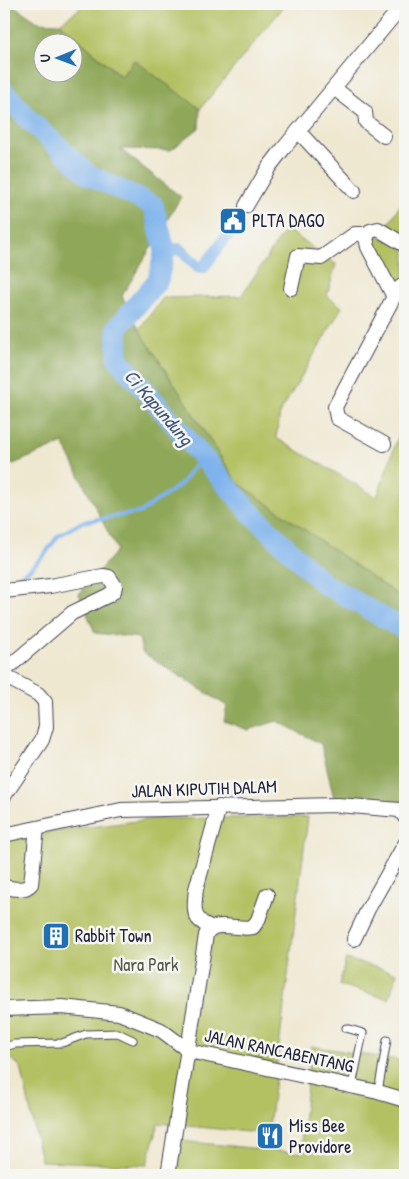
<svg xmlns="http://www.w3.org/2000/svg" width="409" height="1179" viewBox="0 0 409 1179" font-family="'Patrick Hand',sans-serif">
<rect width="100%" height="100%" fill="#f6f6f2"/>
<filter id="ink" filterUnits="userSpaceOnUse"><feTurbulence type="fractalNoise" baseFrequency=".02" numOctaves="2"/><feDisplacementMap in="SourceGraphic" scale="10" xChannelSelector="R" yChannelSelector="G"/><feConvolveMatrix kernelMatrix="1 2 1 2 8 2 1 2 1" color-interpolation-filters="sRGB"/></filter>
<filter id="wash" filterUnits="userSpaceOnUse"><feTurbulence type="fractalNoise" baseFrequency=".0096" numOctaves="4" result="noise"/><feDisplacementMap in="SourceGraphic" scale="20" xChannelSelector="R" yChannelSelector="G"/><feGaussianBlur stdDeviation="1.12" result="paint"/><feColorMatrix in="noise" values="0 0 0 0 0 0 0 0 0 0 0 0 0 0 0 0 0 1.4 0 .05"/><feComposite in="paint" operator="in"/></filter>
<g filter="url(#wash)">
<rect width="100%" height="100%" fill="#efe8d1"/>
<path fill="#b4c163" stroke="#6b724f" d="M 86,4 L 286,4 L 200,109 L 134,61 L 122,77 L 60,23 Z
M 403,201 L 405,202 L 405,237 L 387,226 Z
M 286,229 L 336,264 L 327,296 L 342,307 L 280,413 L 276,438 L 377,497 L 405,417 L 405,608 L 237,482 L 167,383 L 139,329 L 163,298 L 241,296 Z
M 371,233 L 405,247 L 405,282 L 397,288 L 369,235 Z
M 308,817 L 268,1134 L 158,1123 L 147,1165 L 41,1161 L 21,1067 L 4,1053 L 4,838 L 153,819 Z
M 346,959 L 397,973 L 389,999 L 339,985 Z
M 311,1046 L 405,1061 L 405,1175 L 175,1175 L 181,1141 L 300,1153 Z"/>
<path fill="#8fa759" stroke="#58644a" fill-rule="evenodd" d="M 4,4 L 11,4 L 38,22 L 60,23 L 121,77 L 134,60 L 200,109 L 199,128 L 171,150 L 120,149 L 181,197 L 122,296 L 139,329 L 237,482 L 405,600 L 405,806 L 334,798 L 321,744 L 277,721 L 248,730 L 224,721 L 227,706 L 142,652 L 139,638 L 95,633 L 79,594 L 117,550 L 63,443 L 4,468 ZM 42,42 L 72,42 L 72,72 L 42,72 Z"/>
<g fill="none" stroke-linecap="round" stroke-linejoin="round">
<path stroke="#7eb2ec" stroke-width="4" d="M 4,586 L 30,569 L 45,554 L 58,536 L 82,522 L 141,512 L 181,484 L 202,456"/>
<path stroke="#7eb2ec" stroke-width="12" d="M 165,250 L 180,249 L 199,268 L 203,268 L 230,232"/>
<path stroke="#7eb2ec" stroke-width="21" d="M 4,91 L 27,118 L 89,175 L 153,205 L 165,250 L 158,280 L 117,328 L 118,359 L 250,512 L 323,583 L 400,627 L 405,629"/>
</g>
</g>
<g filter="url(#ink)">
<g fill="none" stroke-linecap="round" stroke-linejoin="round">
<g stroke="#414052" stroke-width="9">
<path id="lane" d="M 346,1028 L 363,1033 L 352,1086
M 4,1047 L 15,1044 L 62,1043 L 86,1034 L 118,1033 L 133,1040
M 378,1092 L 387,1040"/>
</g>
<g stroke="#414052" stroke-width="16">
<path id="street" d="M 334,88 L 365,112 L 366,122 L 384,136
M 298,131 L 354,191
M 246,206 L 269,167 L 283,149 L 401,7
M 291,288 L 298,256 L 321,258 L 355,234 L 367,234
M 394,297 L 368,247 L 366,238 L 370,231 L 378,229 L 405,245
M 384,444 L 337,418 L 335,407 L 398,289 L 405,284
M 4,591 L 50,586 L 103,576 L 109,577 L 115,586 L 114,591 L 109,595 L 72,613 L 4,671
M 4,676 L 38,694 L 45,702 L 46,727 L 42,740 L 4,796
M 4,835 L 121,810 L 338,805 L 400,810 L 405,817
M 4,887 C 13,888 24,892 31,884 L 37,828
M 211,927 C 191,920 194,908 196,889 L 219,807
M 354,939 L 368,909 L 405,844
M 4,1009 L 62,1007 L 119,1013 L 161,1030 L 189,1051 L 378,1092 L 405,1100
M 168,1175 L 206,935 C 212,918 239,931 253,927 L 258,920 L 267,895"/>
</g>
<use href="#lane" stroke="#fff" stroke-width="7"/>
<use href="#street" stroke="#fff" stroke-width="14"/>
</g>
</g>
<defs>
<g id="civic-square" transform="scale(1.4375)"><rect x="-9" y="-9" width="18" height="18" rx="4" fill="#1f6fb2" stroke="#f6f6f2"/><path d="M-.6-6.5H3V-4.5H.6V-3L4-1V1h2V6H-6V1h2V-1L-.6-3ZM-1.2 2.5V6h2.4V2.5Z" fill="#fff"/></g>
<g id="building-square" transform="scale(1.4375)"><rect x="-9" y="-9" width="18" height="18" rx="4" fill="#1f6fb2" stroke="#f6f6f2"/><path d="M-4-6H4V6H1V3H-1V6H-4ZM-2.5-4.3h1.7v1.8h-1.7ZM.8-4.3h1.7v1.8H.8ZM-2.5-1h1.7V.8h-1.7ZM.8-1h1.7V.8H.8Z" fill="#fff"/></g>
<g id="restaurant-square" transform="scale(1.4375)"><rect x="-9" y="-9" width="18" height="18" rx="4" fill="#1f6fb2" stroke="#f6f6f2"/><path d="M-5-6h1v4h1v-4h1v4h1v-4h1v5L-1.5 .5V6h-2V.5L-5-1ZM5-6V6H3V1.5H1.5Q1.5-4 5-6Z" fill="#fff"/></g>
</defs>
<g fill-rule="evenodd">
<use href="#civic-square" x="233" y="221"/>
<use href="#building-square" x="56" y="936"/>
<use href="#restaurant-square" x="270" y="1136"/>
</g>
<g text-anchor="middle" stroke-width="5" stroke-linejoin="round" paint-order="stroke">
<g font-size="18" fill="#22223b" stroke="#f6f6f2" text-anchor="start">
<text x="252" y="227">PLTA DAGO</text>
<text x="75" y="942">Rabbit Town</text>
<text x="289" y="1132">Miss Bee<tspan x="289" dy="21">Providore</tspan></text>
</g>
<g font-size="18" fill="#22223b" stroke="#f6f6f2">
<text transform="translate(204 789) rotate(-2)" y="6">JALAN KIPUTIH DALAM</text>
<text transform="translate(279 1051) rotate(12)" y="6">JALAN RANCABENTANG</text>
</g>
<g font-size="18" fill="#555a49" stroke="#f6f6f2">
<text x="146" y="971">Nara Park</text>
</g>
<g font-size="19" font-style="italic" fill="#425479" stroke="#f6f6f2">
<text transform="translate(159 407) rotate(49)" y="7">Ci Kapundung</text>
</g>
</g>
<rect width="409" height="1179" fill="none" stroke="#f6f6f2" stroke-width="20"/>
<g transform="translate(58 58) rotate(269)"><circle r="24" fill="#f6f6f2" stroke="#a1a1a9"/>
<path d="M0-4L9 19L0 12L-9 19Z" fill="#1f6fb2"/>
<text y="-8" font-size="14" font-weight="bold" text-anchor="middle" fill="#22223b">U</text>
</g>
</svg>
